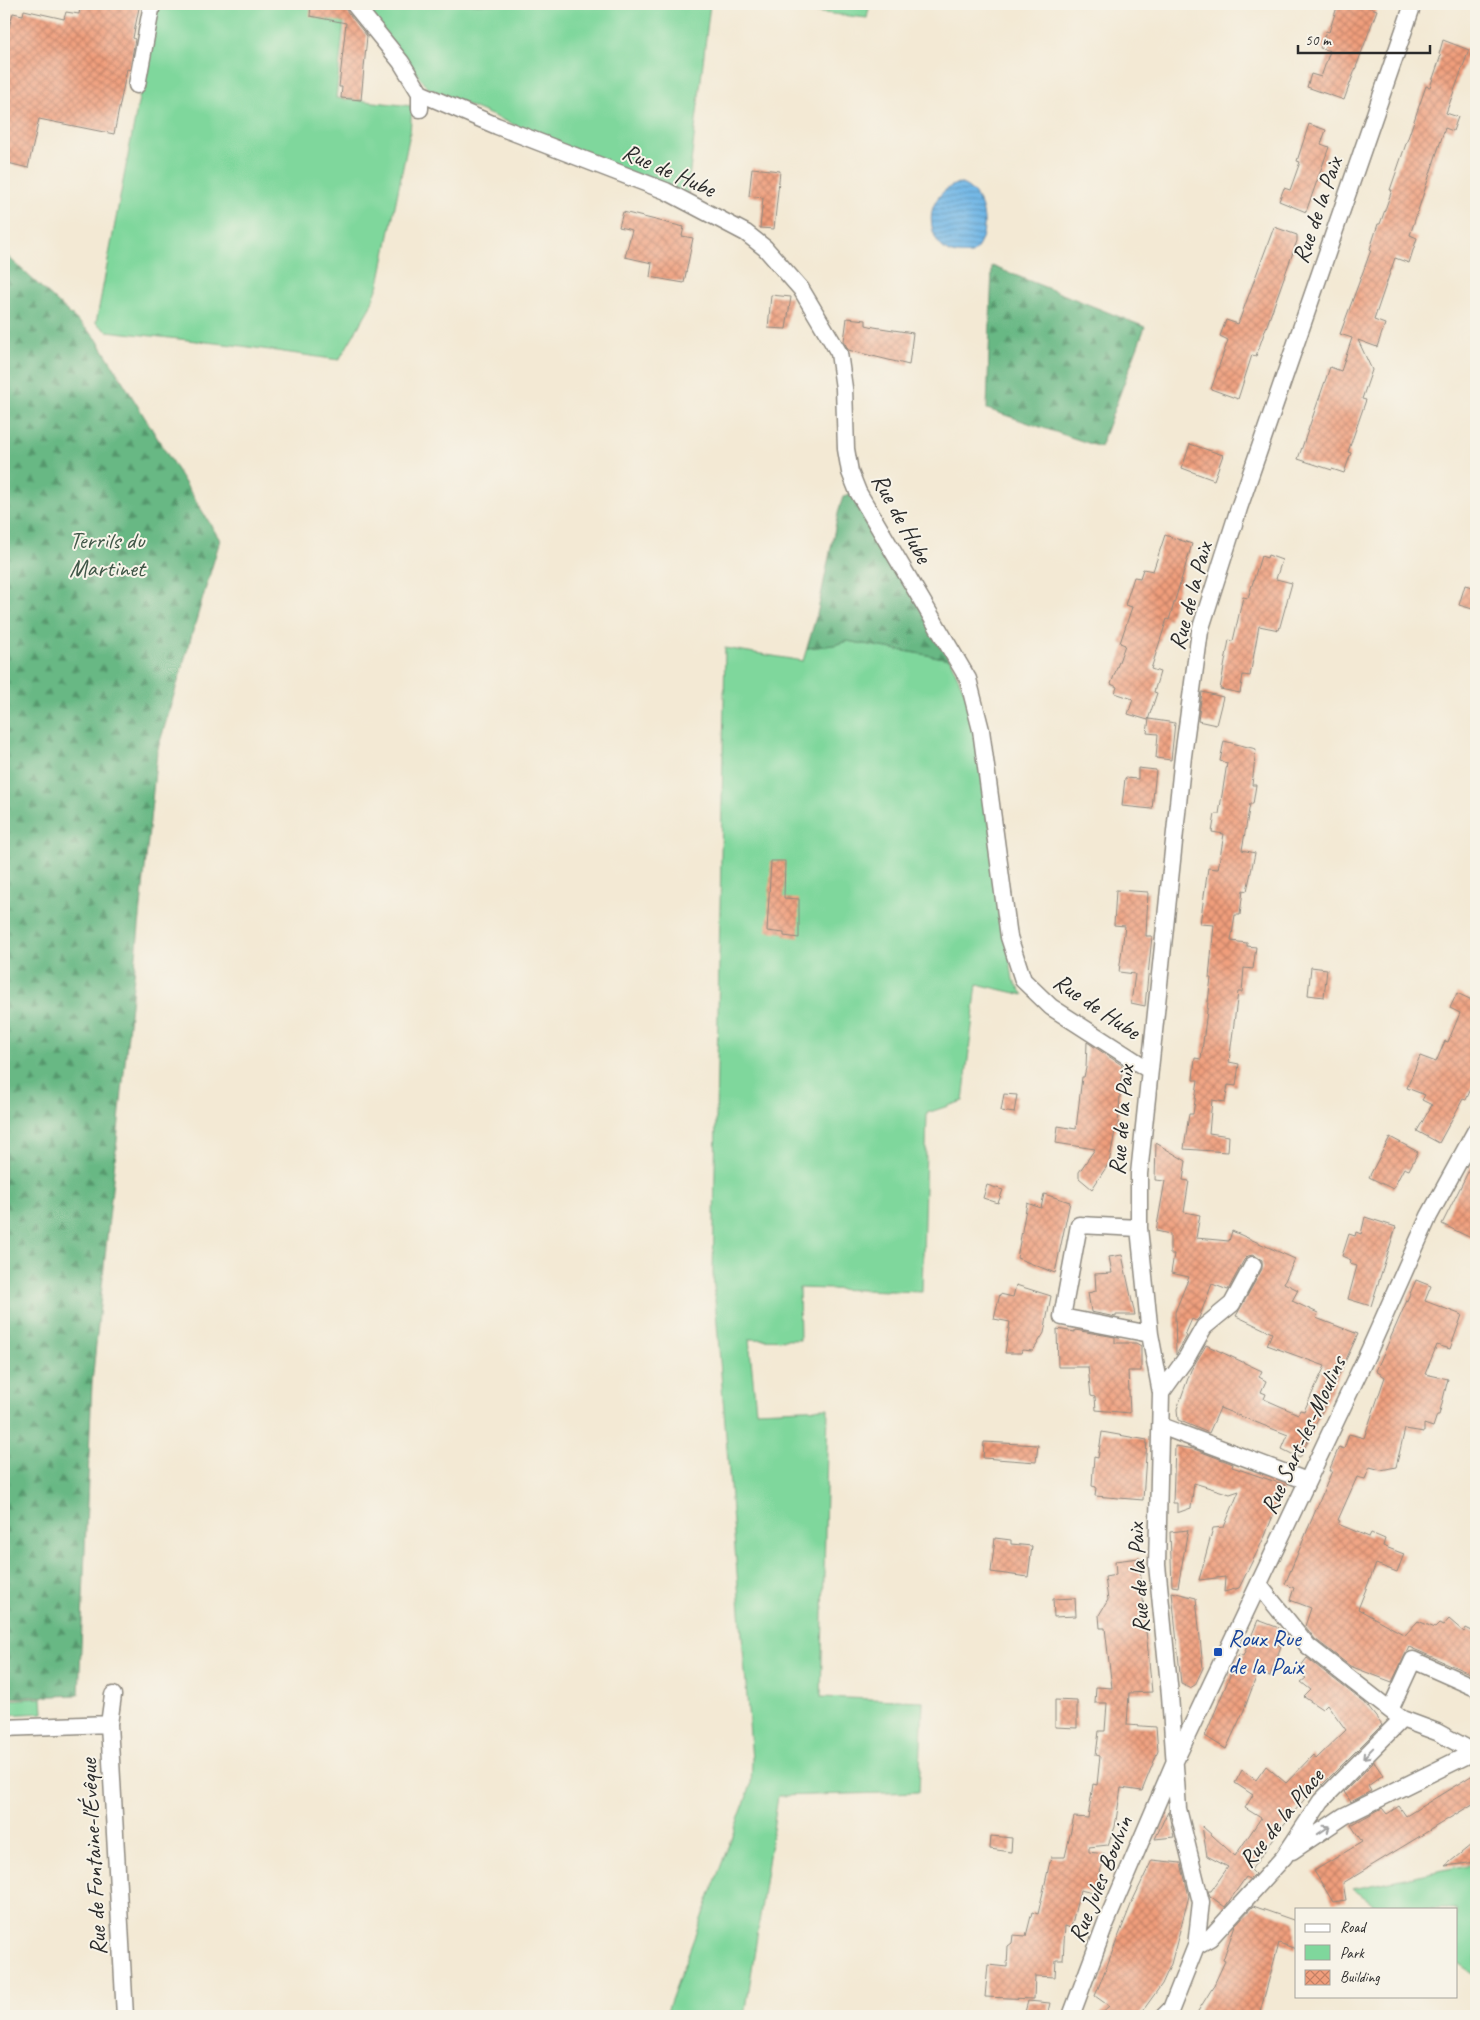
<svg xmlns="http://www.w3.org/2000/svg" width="1480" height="2020" viewBox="0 0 1480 2020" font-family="Caveat,sans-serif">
<defs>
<pattern id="forest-firs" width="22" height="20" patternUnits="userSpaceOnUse" patternTransform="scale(1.25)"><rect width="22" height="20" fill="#67b884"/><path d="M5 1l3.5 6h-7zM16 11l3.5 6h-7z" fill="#55966c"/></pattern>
<pattern id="water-rules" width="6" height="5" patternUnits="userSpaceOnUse" patternTransform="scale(1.25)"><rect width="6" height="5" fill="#6fb6e6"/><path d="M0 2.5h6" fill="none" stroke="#5b94bb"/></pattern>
<pattern id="building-cross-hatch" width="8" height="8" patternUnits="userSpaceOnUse" patternTransform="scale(1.25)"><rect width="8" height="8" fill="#f09e7c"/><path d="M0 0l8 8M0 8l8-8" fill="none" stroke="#c38166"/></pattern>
</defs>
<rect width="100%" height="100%" fill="#f7f3e8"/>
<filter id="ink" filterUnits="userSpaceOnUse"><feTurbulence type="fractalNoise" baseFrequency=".02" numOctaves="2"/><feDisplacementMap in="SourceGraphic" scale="10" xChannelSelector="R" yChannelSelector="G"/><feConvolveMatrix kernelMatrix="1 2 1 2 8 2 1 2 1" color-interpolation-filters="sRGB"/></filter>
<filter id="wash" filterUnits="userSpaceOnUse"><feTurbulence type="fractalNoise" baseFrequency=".0096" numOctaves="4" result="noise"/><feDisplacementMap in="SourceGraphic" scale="20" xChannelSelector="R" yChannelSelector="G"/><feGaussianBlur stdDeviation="1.12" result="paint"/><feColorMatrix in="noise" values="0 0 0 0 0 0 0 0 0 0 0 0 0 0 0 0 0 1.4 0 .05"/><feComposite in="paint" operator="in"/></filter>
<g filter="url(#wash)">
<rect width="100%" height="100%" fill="#f3e9d4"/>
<path fill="#7fd79c" stroke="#558164" d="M 157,4 L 321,4 L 319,18 L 344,22 L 336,98 L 412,106 L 410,133 L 379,284 L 370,307 L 339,360 L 242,346 L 107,331 L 96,323 Z
M 361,4 L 710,4 L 687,196 L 613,167 L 428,88 Z
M 745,4 L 870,4 L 867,18 Z
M 847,641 L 950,659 L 972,709 L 1013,980 L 1024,995 L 977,984 L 963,1101 L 927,1113 L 922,1292 L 799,1288 L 800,1340 L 749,1339 L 756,1411 L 828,1408 L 821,1697 L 923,1701 L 919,1792 L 778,1796 L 745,2016 L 665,2016 L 751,1785 L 752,1760 L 713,1274 L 725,648 L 803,661 L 807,648 L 834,645 Z
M 42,1698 L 43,1713 L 4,1715 L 4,1700 Z
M 1476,1863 L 1476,1976 L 1456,1962 L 1456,1909 L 1381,1909 L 1353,1889 Z"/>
<path fill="url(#forest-firs)" stroke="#497258" d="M 4,253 L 96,338 L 220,540 L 157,752 L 92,1383 L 79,1695 L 4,1698 Z
M 992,266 L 1145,327 L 1100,447 L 987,409 Z
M 853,491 L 950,659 L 847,641 L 834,645 L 807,648 L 818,610 L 839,509 L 843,497 Z"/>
<path fill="url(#water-rules)" stroke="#4d7088" d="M 958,183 C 986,189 993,236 972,254 C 966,254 958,255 952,253 C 934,248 926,219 935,203 C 939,194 948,187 958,183 Z"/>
<g id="blocks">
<path fill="url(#building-cross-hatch)" d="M 81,4 L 130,4 L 130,6 L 139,8 L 133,38 L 135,39 L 130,70 L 127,69 L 114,134 L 39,119 L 28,168 L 4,162 L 4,37 L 6,37 L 13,13 L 23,15 L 24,10 L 64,19 L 66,12 L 79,14 Z
M 311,4 L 345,9 L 367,36 L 361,100 L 341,98 L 342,87 L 339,87 L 346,23 L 310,16 Z
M 1338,4 L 1361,4 L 1377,10 L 1344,100 L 1307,87 L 1311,74 L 1321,77 L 1330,51 L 1320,48 L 1326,31 L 1329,32 Z
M 1443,40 L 1469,50 L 1446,113 L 1458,117 L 1453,131 L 1445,128 L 1410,235 L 1417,238 L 1409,263 L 1395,258 L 1374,320 L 1385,324 L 1377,347 L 1358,340 L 1372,370 L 1362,399 L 1366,400 L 1348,452 L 1351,453 L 1344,473 L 1332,469 L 1332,470 L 1298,459 L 1330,367 L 1341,371 L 1352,338 L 1340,334 L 1371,250 L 1370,249 L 1378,224 L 1380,224 L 1392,190 L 1390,190 L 1426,86 L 1430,87 L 1441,55 L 1439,54 Z
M 1309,124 L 1326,130 L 1321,144 L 1329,147 L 1306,212 L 1279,201 L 1284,188 L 1290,190 L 1300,162 L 1297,161 Z
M 752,168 L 780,171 L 774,229 L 760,228 L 763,198 L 749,196 Z
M 623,212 L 684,227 L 682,236 L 693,238 L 684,283 L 650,277 L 652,263 L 625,257 L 632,230 L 619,227 Z
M 1274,227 L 1297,235 L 1297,241 L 1256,356 L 1252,355 L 1238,399 L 1211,389 L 1228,340 L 1220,336 L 1226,320 L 1238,324 Z
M 771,295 L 791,297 L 786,329 L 768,328 Z
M 847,318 L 866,320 L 866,325 L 874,327 L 913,333 L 909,365 L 848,350 L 844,341 Z
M 1190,444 L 1223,455 L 1214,480 L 1182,468 Z
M 1165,535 L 1192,544 L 1169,620 L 1167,619 L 1151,669 L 1160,672 L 1154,692 L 1157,693 L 1148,720 L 1128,714 L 1133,699 L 1115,693 L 1117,687 L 1111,684 L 1125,645 L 1120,643 L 1132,607 L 1125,605 L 1134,577 L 1140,578 L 1143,569 L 1153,571 Z
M 1268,555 L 1282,560 L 1276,579 L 1292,583 L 1279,630 L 1259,626 L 1250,676 L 1243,675 L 1240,693 L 1220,689 L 1229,640 L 1233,641 L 1243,597 L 1248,598 L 1261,556 L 1267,558 Z
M 1465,585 L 1476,588 L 1476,610 L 1459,605 Z
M 1202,692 L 1223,697 L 1216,725 L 1198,721 Z
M 1149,719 L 1175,723 L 1171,760 L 1156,758 L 1158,734 L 1147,733 Z
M 1224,741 L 1256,749 L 1252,785 L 1256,785 L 1253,804 L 1250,804 L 1242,850 L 1255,853 L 1247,891 L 1243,890 L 1240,915 L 1235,915 L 1231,941 L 1247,943 L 1247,946 L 1256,947 L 1253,969 L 1244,968 L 1242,992 L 1238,992 L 1229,1062 L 1239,1064 L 1236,1086 L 1228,1085 L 1225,1102 L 1212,1100 L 1209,1133 L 1229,1136 L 1228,1152 L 1184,1149 L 1189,1114 L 1193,1114 L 1198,1080 L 1193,1080 L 1195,1058 L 1201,1059 L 1211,978 L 1209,978 L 1214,925 L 1200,924 L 1208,868 L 1218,869 L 1224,834 L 1212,832 L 1215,814 L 1219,814 L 1227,763 L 1220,761 Z
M 1138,768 L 1156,770 L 1152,809 L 1122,806 L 1125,778 L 1138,779 Z
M 771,861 L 785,861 L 784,898 L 799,899 L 799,938 L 784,936 L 784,933 L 767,931 Z
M 1116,890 L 1148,892 L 1146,936 L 1152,936 L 1145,1006 L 1131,1003 L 1135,974 L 1119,972 L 1125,926 L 1114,925 Z
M 1311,967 L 1327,969 L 1324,997 L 1308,995 Z
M 1457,993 L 1476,1002 L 1476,1078 L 1466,1100 L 1463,1099 L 1439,1143 L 1417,1131 L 1432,1105 L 1422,1100 L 1425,1095 L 1407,1088 L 1420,1056 L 1436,1062 L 1445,1041 L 1448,1042 L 1460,1013 L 1450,1008 Z
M 1087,1042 L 1122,1065 L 1118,1126 L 1116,1126 L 1109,1163 L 1092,1189 L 1079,1178 L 1079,1172 L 1095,1149 L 1056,1143 L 1058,1126 L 1076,1129 L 1082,1077 L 1084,1077 L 1086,1068 Z
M 1004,1094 L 1017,1095 L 1014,1113 L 1001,1111 Z
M 1390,1137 L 1418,1152 L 1409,1170 L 1404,1168 L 1393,1189 L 1369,1177 Z
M 1156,1143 L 1186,1161 L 1183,1180 L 1189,1181 L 1184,1212 L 1200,1215 L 1196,1238 L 1229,1241 L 1232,1231 L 1295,1259 L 1284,1283 L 1298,1290 L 1292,1301 L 1318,1313 L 1316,1318 L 1358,1334 L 1300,1458 L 1282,1449 L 1288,1435 L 1220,1408 L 1209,1433 L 1178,1420 L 1177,1409 L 1191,1370 L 1206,1345 L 1262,1371 L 1259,1377 L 1266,1381 L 1261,1392 L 1266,1394 L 1264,1399 L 1298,1414 L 1300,1410 L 1304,1411 L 1325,1366 L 1267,1345 L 1272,1333 L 1236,1316 L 1262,1269 L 1262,1260 L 1253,1255 L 1248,1256 L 1244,1260 L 1228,1290 L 1212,1284 L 1199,1318 L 1196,1321 L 1192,1319 L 1185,1335 L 1187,1336 L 1176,1355 L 1175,1312 L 1189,1277 L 1171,1273 L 1174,1254 L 1170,1254 L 1170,1234 L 1156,1231 L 1165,1181 L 1155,1180 Z
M 1476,1156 L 1476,1233 L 1471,1238 L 1442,1224 Z
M 987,1185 L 1003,1190 L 998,1203 L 983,1198 Z
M 1044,1194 L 1070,1202 L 1055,1273 L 1017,1258 L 1027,1203 L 1041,1208 Z
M 1365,1217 L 1396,1227 L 1371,1306 L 1348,1299 L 1357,1266 L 1350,1264 L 1351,1260 L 1342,1256 L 1349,1234 L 1355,1236 L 1356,1232 L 1361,1234 Z
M 1122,1255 L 1135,1315 L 1116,1315 L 1116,1317 L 1091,1312 L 1088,1293 L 1096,1291 L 1095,1274 L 1112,1273 L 1109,1257 Z
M 1416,1280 L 1431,1286 L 1425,1301 L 1462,1315 L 1450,1349 L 1437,1345 L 1425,1374 L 1448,1379 L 1439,1415 L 1437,1415 L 1433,1427 L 1424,1424 L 1424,1432 L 1405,1429 L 1396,1467 L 1381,1470 L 1370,1467 L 1365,1479 L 1357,1477 L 1338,1520 L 1340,1521 L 1338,1524 L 1369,1537 L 1371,1533 L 1385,1539 L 1383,1546 L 1404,1554 L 1397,1572 L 1376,1564 L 1358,1609 L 1405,1635 L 1418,1621 L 1435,1628 L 1439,1624 L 1443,1626 L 1449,1619 L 1464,1632 L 1466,1628 L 1476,1633 L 1476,1676 L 1409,1647 L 1392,1682 L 1350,1666 L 1315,1639 L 1305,1626 L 1311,1608 L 1290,1600 L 1294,1588 L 1285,1584 L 1332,1471 L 1329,1471 L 1339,1447 L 1344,1449 L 1349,1434 L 1364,1438 L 1385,1377 L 1376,1371 Z
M 1016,1285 L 1051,1296 L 1044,1333 L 1033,1351 L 1022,1350 L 1021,1353 L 1005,1353 L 1010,1322 L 994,1319 L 1000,1294 L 1013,1297 Z
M 1057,1329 L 1075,1332 L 1075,1330 L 1115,1337 L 1115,1343 L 1136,1343 L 1141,1346 L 1141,1371 L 1128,1371 L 1130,1413 L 1096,1410 L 1095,1397 L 1091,1396 L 1088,1367 L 1058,1367 Z
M 1102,1432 L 1147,1440 L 1143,1500 L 1095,1496 L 1096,1487 L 1092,1486 L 1093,1470 L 1094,1457 L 1098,1458 Z
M 984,1442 L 1038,1445 L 1036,1462 L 983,1458 Z
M 1175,1446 L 1194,1449 L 1233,1464 L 1232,1467 L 1285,1485 L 1265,1536 L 1239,1588 L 1224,1592 L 1225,1577 L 1199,1580 L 1213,1528 L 1224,1527 L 1239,1491 L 1230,1494 L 1194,1483 L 1191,1508 L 1177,1513 L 1177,1503 L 1173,1503 Z
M 1188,1530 L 1178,1587 L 1172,1586 L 1170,1532 Z
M 995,1538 L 1011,1540 L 1011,1544 L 1032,1546 L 1028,1577 L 991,1572 Z
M 1139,1558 L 1152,1692 L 1129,1693 L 1127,1725 L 1156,1727 L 1158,1751 L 1142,1791 L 1121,1788 L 1115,1827 L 1108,1845 L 1089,1847 L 1089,1852 L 1105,1854 L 1104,1860 L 1093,1893 L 1080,1890 L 1071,1928 L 1065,1926 L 1063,1960 L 1056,1960 L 1055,1977 L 1035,1976 L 1034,1999 L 985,1997 L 988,1965 L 1007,1967 L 1008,1946 L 1012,1943 L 1013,1935 L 1026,1936 L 1032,1912 L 1038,1914 L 1051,1857 L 1065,1857 L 1074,1817 L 1088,1818 L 1093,1784 L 1097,1785 L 1100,1756 L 1096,1755 L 1099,1731 L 1105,1731 L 1107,1703 L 1095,1703 L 1096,1687 L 1112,1688 L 1105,1628 L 1100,1628 L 1099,1615 L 1108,1600 L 1105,1577 L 1116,1575 L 1115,1561 Z
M 1172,1592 L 1196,1598 L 1203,1668 L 1195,1685 L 1190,1688 L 1181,1684 Z
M 1075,1598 L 1076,1616 L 1054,1617 L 1053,1599 Z
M 1258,1620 L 1279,1628 L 1274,1643 L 1281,1646 L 1270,1677 L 1258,1672 L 1244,1710 L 1226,1749 L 1205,1736 L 1239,1654 L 1243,1656 Z
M 1307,1658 L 1365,1703 L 1382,1725 L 1321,1786 L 1320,1784 L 1313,1792 L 1312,1790 L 1281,1828 L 1251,1870 L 1255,1874 L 1250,1879 L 1246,1877 L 1225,1907 L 1210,1896 L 1208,1891 L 1211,1891 L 1228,1867 L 1207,1856 L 1202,1826 L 1235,1856 L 1261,1818 L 1245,1808 L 1253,1795 L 1235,1783 L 1242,1770 L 1256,1780 L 1266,1766 L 1286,1783 L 1313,1755 L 1316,1759 L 1346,1730 L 1327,1704 L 1322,1709 L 1304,1697 L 1311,1690 L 1301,1682 L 1306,1678 L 1297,1671 Z
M 1055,1700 L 1077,1701 L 1077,1728 L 1055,1727 Z
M 1374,1762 L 1383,1775 L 1368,1786 L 1371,1791 L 1351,1802 L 1344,1792 Z
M 1476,1773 L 1476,1802 L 1343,1883 L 1346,1900 L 1333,1902 L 1314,1871 L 1362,1842 L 1351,1825 L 1382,1808 L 1387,1814 L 1399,1806 L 1406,1816 Z
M 1168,1811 L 1174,1837 L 1155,1839 Z
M 991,1836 L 1012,1838 L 1011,1852 L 990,1849 Z
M 1476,1841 L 1476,1862 L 1445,1866 Z
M 1152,1860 L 1181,1863 L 1189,1896 L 1171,1964 L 1162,1984 L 1139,2016 L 1098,2016 L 1109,2006 L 1095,1996 L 1132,1902 Z
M 1253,1906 L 1296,1921 L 1296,1949 L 1279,1943 L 1259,2016 L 1195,2016 L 1213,1987 L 1225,1961 L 1223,1960 L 1235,1925 Z
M 1028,2001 L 1050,2003 L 1047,2016 L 1024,2016 Z"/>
</g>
</g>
<g filter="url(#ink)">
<use href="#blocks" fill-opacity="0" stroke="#8f8a80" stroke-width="1"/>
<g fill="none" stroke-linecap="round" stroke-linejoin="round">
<g stroke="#8f8a80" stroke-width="19">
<path id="street" d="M 354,4 L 401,62 L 420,93 L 420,109
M 137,85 L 152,4
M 420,93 L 497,126 L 666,191 L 746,233 L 765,248 L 801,289 L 839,353 L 844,388 L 846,449 L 850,472 L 858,492 L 968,679 L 981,730 L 1009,937 L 1023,980 L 1051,1007 L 1149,1070
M 1139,1228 L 1079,1225 L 1062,1317 L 1150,1334
M 1161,1393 L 1187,1357 L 1204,1327 L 1232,1304 L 1253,1265
M 1161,1426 L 1307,1481
M 1259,1585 L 1308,1646 L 1390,1710 L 1402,1719 L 1437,1732 L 1474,1752
M 113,1695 L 109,1724 L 125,2016
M 1390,1710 L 1413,1660 L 1476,1688
M 4,1728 L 109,1724
M 1292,1851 L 1344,1816 L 1476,1751
M 1196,1946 L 1210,1938 L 1284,1857 L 1321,1801 L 1402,1719
M 1071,2016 L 1105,1925 L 1175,1761 L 1368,1353 L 1429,1216 L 1476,1130
M 1164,2016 L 1171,2009 L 1196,1946 L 1201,1902 L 1178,1809 L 1170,1695 L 1157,1565 L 1161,1393 L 1150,1334 L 1139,1228 L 1139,1174 L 1183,756 L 1200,631 L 1239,508 L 1413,4"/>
</g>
<use href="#street" stroke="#fff" stroke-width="16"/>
</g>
<defs><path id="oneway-shaft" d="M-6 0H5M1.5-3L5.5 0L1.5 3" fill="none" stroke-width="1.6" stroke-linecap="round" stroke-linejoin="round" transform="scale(1.25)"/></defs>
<g stroke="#a0a0a0">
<use href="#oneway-shaft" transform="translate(1368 1753) rotate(134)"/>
<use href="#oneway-shaft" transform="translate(1324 1830) rotate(-34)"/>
</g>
</g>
<rect fill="#1a4fb4" stroke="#f7f3e8" stroke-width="2" x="1213" y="1647" width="10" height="10" rx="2.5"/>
<g text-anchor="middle" stroke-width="4" stroke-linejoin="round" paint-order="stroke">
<g font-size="24" fill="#2b2b2b" stroke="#f7f3e8">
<text transform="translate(669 170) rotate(24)" y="8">Rue de Hube</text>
<text transform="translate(1317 210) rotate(-71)" y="8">Rue de la Paix</text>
<text transform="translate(902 518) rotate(61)" y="8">Rue de Hube</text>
<text transform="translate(1190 596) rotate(-75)" y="8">Rue de la Paix</text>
<text transform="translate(1097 1006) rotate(34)" y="8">Rue de Hube</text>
<text transform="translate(1121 1120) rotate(-85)" y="8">Rue de la Paix</text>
<text transform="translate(1303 1435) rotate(-65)" y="8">Rue Sart-les-Moulins</text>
<text transform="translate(1138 1578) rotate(-93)" y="8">Rue de la Paix</text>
<text transform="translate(1281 1818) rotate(-51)" y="8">Rue de la Place</text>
<text transform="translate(93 1857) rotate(-93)" y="8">Rue de Fontaine-l'Évêque</text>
<text transform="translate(1100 1879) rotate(-68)" y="8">Rue Jules Boulvin</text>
</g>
<g font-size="24" fill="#405647" stroke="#f7f3e8">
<text x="107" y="548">Terrils du<tspan x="107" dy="28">Martinet</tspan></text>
</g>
<g font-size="24" fill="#164399" stroke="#f7f3e8" text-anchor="start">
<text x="1228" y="1646">Roux Rue<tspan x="1228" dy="28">de la Paix</tspan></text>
</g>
</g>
<rect width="1480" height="2020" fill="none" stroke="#f7f3e8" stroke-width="20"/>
<rect x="1295" y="1908" width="162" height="90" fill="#f7f3e8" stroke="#a5a39c"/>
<rect x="1305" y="1924" width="25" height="8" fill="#ffffff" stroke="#a5a39c"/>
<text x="1340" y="1932" font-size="15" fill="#2b2b2b">Road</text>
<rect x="1305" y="1945" width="25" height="15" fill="#7fd79c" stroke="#a5a39c"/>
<text x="1340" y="1958" font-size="15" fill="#2b2b2b">Park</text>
<rect x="1305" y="1970" width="25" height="15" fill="url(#building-cross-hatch)" stroke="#a5a39c"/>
<text x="1340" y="1982" font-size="15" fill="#2b2b2b">Building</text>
<path d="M1298 45v8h132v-8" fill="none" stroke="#2b2b2b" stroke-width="2.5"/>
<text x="1305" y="45" font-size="15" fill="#2b2b2b" stroke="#f7f3e8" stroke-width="4" paint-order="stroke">50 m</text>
</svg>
